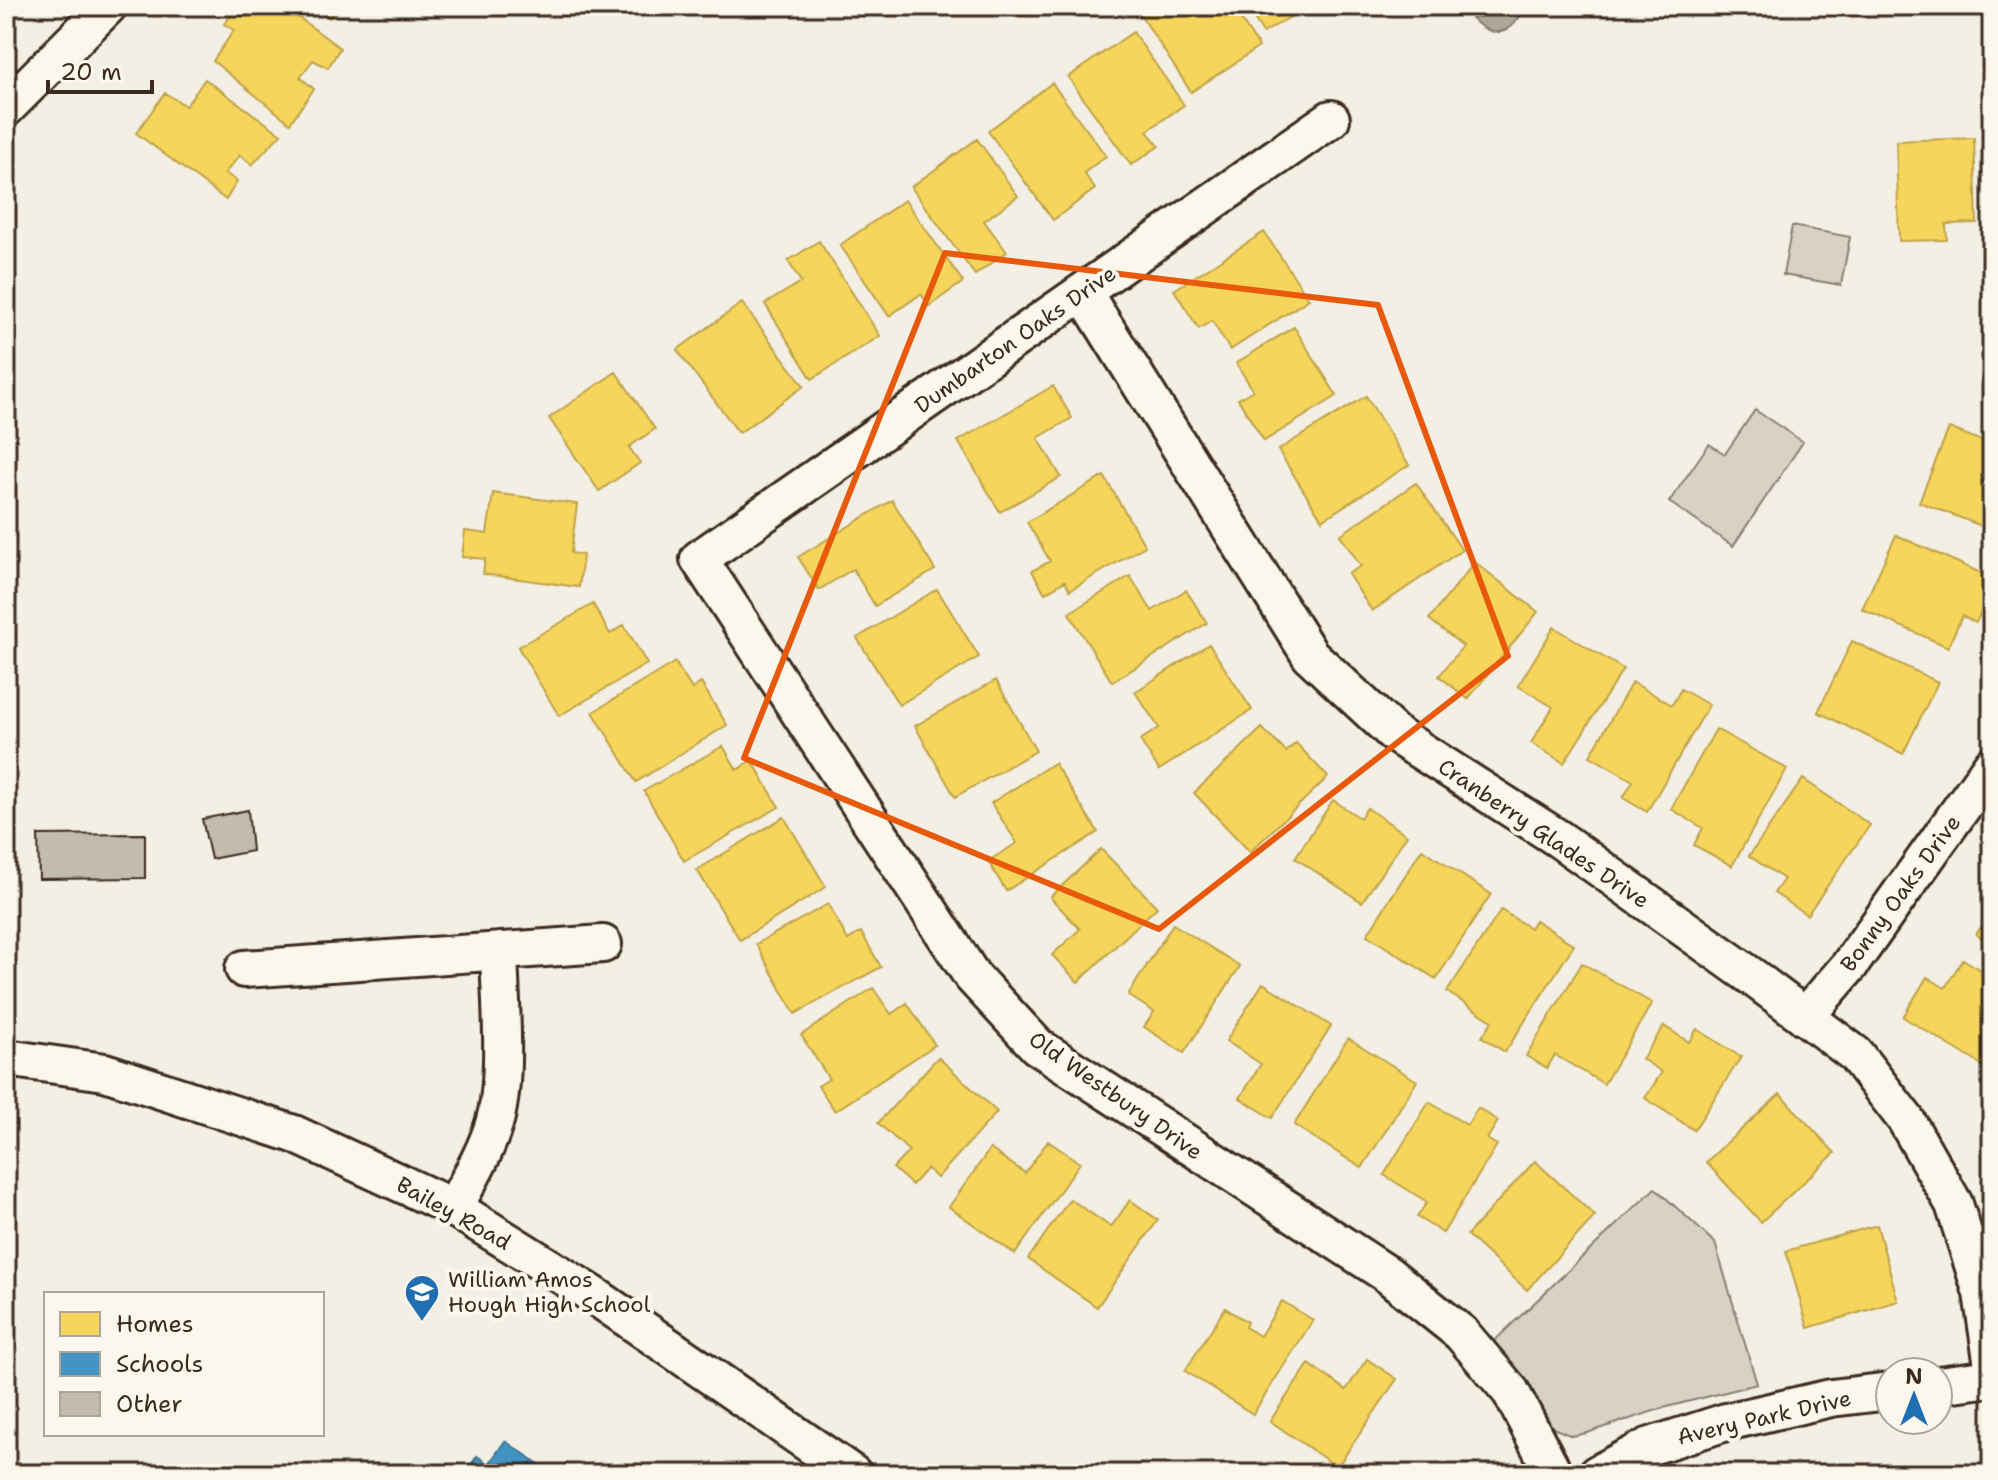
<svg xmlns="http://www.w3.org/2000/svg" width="1998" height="1480" viewBox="0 0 1998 1480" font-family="'Shantell Sans',sans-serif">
<rect width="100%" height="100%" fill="#f3efe4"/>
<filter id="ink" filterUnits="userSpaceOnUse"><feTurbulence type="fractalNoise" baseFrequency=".0125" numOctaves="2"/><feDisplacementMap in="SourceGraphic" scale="16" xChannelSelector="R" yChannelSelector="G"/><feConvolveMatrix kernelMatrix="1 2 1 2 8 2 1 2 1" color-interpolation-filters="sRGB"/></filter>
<g filter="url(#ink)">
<path fill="#d8d1c6" stroke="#8a7e72" stroke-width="2" d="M 1792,226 L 1850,237 L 1841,285 L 1783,275 Z
M 1755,410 L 1803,442 L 1733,546 L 1669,502 L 1709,444 L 1725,454 Z
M 1655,1188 L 1715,1243 L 1757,1384 L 1663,1408 L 1587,1433 L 1572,1436 L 1548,1426 L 1489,1346 Z"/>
<path fill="#afa69a" stroke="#817468" stroke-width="2" d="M 1461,6 L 1525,6 L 1525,7 C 1506,46 1483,35 1461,6 Z"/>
<path fill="#f6d55c" stroke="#bea249" stroke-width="2" d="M 239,6 L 283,6 L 340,48 L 328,68 L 313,60 L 300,77 L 314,89 L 290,123 L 213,61 L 234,30 L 224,24 Z
M 315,6 L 345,6 L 343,9 L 336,9 L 330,18 Z
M 1135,6 L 1232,6 L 1259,47 L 1191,92 Z
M 1247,6 L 1309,6 L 1263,33 Z
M 1133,32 L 1184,105 L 1147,131 L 1159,146 L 1131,165 L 1068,77 Z
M 205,79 L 281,134 L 252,165 L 240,155 L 225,173 L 237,181 L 226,200 L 136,133 L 165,93 L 186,106 Z
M 1052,83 L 1106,156 L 1084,173 L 1095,189 L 1053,220 L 988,131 Z
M 1974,138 L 1977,223 L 1946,224 L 1947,240 L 1899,241 L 1896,141 Z
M 977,139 L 1018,196 L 984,221 L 1007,252 L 975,275 L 911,187 Z
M 905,200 L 963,282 L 929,306 L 921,294 L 889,316 L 840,245 Z
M 1264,232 L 1309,299 L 1230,350 L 1212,321 L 1199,329 L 1174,290 Z
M 819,241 L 880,336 L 812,379 L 765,304 L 801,282 L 788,261 Z
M 742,303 L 804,386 L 739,433 L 677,350 Z
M 1294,327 L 1337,396 L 1264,441 L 1238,399 L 1253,390 L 1236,363 Z
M 616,372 L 655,429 L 629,447 L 640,463 L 599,491 L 549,418 Z
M 1053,386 L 1072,418 L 1038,438 L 1061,477 L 1000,512 L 958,441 Z
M 1366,396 L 1409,465 L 1322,520 L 1278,450 Z
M 1949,428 L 1992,445 L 1992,507 L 1984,527 L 1919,502 Z
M 1104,476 L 1145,546 L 1070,590 L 1065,581 L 1045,593 L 1032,571 L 1050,561 L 1027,522 Z
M 1416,483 L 1462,550 L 1372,611 L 1348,574 L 1361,566 L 1340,535 Z
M 493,493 L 577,504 L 571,553 L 583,555 L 579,587 L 483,574 L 485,559 L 462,557 L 465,531 L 487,534 Z
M 892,500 L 935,570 L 875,606 L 853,569 L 819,590 L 798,557 Z
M 1896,535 L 1992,578 L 1992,587 L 1976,623 L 1962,616 L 1948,647 L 1862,609 Z
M 1475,562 L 1538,612 L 1468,699 L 1439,676 L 1463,646 L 1429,619 Z
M 1130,576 L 1152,611 L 1186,590 L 1207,623 L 1112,682 L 1069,613 Z
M 937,589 L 979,657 L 899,705 L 857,638 Z
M 593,604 L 610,634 L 624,625 L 647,664 L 559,716 L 518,647 Z
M 1554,627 L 1623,669 L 1564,763 L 1531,743 L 1553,707 L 1518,686 Z
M 1852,641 L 1938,682 L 1903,754 L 1818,712 Z
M 1209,644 L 1252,710 L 1159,770 L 1140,740 L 1159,728 L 1135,692 Z
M 675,662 L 692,689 L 701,683 L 727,725 L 636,782 L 593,712 Z
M 996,680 L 1036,751 L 955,797 L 915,726 Z
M 1632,682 L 1672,705 L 1681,689 L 1709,705 L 1647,812 L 1623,798 L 1633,781 L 1590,756 Z
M 1262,728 L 1286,752 L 1296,743 L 1328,777 L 1250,852 L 1194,793 Z
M 1716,729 L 1787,769 L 1732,866 L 1694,845 L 1703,828 L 1671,809 Z
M 723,746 L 737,770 L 752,760 L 779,807 L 684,861 L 644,791 Z
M 1054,763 L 1098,832 L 1006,891 L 988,861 L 1017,843 L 991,803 Z
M 1803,779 L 1870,825 L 1807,915 L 1774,893 L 1784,879 L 1749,856 Z
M 1333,800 L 1360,818 L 1367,808 L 1407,835 L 1362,902 L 1295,858 Z
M 784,817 L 826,887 L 740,940 L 697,870 Z
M 1101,849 L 1157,907 L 1078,982 L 1052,955 L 1080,929 L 1050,897 Z
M 1422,849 L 1491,894 L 1436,979 L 1367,935 Z
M 828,904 L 848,940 L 861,932 L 881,967 L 795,1014 L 756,944 Z
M 1501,910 L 1530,928 L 1535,920 L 1574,945 L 1505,1052 L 1482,1037 L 1492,1021 L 1447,992 Z
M 1992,913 L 1992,946 L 1976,934 Z
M 1173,924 L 1240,966 L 1184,1053 L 1144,1027 L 1154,1012 L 1128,995 Z
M 1963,959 L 1992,977 L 1992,1061 L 1987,1068 L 1903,1017 L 1927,977 L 1945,988 Z
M 1582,963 L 1652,1003 L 1604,1084 L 1555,1055 L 1547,1068 L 1526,1056 Z
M 1263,983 L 1331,1026 L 1272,1118 L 1240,1098 L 1261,1064 L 1226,1041 Z
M 873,988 L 891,1014 L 907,1003 L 935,1045 L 835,1111 L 818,1086 L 829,1079 L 801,1035 Z
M 1664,1026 L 1689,1042 L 1697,1029 L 1741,1057 L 1694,1130 L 1645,1098 L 1662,1072 L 1642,1059 Z
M 1348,1038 L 1417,1081 L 1362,1168 L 1294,1125 Z
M 938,1057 L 997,1112 L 937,1178 L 927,1168 L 912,1185 L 893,1168 L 909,1151 L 878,1123 Z
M 1780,1094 L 1835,1153 L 1761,1222 L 1706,1162 Z
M 1429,1102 L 1467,1125 L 1478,1108 L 1498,1121 L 1487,1139 L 1497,1145 L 1443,1233 L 1417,1217 L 1427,1202 L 1384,1175 Z
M 1048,1141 L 1080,1163 L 1015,1254 L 949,1207 L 990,1149 L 1025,1173 Z
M 1535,1161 L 1595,1216 L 1527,1290 L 1467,1235 Z
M 1070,1199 L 1111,1227 L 1130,1200 L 1158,1220 L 1097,1307 L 1028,1259 Z
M 1877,1225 L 1898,1301 L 1808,1328 L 1786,1251 Z
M 1282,1301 L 1313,1320 L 1253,1414 L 1185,1371 L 1225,1308 L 1247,1322 L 1245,1327 L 1260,1336 Z
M 1367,1359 L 1397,1379 L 1337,1467 L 1270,1421 L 1309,1364 L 1346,1390 Z"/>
<path fill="#4393c3" stroke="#417492" stroke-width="2" d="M 505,1441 L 539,1464 L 553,1474 L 465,1474 L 477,1456 L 489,1464 Z"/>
<path fill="#c3bbb0" stroke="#3b2a1e" stroke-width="2" d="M 248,810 L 252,851 L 211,859 L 202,819 Z
M 145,834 L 145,878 L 39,879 L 38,835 Z"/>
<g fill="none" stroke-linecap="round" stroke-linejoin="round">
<g stroke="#3b2a1e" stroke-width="42">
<path id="minor" d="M 6,108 L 108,6
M 1331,119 L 699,559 L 972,976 L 1037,1046 L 1387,1274 L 1461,1333 L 1511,1392 L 1554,1474
M 1083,292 L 1310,655 L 1396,735 L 1559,839 L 1751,976 L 1855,1054 L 1906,1120 L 1954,1204 L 1982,1293 L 1992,1359
M 244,969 L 603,944
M 1805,1017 L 1849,966 L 1992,765
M 6,1058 L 105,1072 L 294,1134 L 454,1208 L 592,1294 L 853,1474
M 454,1208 C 468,1181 485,1154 494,1124 C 508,1078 500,1000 499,951
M 1938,1385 L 1992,1378
M 1597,1474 L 1648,1447 L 1726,1422 L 1831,1398 L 1890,1391"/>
</g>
<use href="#minor" stroke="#fbf7ec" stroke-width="36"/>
</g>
</g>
<path fill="none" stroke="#e8590c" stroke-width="6" stroke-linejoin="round" d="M 945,253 L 1378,305 L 1508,656 L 1159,929 L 744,758 Z"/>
<defs>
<g id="school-pin" transform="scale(1.8)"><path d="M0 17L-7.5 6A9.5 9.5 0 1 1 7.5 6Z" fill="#1f6fb2" stroke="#fbf7ec"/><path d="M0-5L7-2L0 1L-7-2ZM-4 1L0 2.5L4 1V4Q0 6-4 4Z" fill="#fff"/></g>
</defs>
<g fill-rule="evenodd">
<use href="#school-pin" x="422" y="1292"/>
</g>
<g text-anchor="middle" stroke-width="8" stroke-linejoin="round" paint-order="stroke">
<g font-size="22" fill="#3b2a1e" stroke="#fbf7ec">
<text transform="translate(1015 339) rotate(-35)" y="8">Dumbarton Oaks Drive</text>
<text transform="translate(1544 833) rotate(34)" y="8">Cranberry Glades Drive</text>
<text transform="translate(1900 893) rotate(-54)" y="8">Bonny Oaks Drive</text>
<text transform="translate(1116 1095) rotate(35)" y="8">Old Westbury Drive</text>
<text transform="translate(454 1213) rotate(29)" y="8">Bailey Road</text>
<text transform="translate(1764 1417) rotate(-13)" y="8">Avery Park Drive</text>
</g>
<g font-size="22" fill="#3b2a1e" stroke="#fbf7ec" text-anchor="start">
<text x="448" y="1287">William Amos<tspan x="448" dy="25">Hough High School</tspan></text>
</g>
</g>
<rect width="1998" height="1480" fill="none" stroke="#fbf7ec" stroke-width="32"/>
<rect x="16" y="16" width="1966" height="1448" fill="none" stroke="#3b2a1e" stroke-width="3" filter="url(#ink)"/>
<rect x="44" y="1292" width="280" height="144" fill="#fbf7ec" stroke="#aea59a" stroke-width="2"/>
<rect x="60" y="1312" width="40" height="24" fill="#f6d55c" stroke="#aea59a" stroke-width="2"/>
<text x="116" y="1332" font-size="24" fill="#3b2a1e">Homes</text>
<rect x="60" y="1352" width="40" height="24" fill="#4393c3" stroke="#aea59a" stroke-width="2"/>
<text x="116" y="1372" font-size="24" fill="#3b2a1e">Schools</text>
<rect x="60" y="1392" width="40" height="24" fill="#c3bbb0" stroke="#aea59a" stroke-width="2"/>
<text x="116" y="1412" font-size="24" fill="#3b2a1e">Other</text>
<g transform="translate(1914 1396)"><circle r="38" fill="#fbf7ec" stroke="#aea59a" stroke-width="2"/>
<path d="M0-6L14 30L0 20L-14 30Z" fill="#1f6fb2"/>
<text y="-12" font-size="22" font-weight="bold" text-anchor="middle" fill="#3b2a1e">N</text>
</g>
<path d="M48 80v12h104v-12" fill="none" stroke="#3b2a1e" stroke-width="4"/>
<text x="60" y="80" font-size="24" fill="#3b2a1e" stroke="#fbf7ec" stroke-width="6" paint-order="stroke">20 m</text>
</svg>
